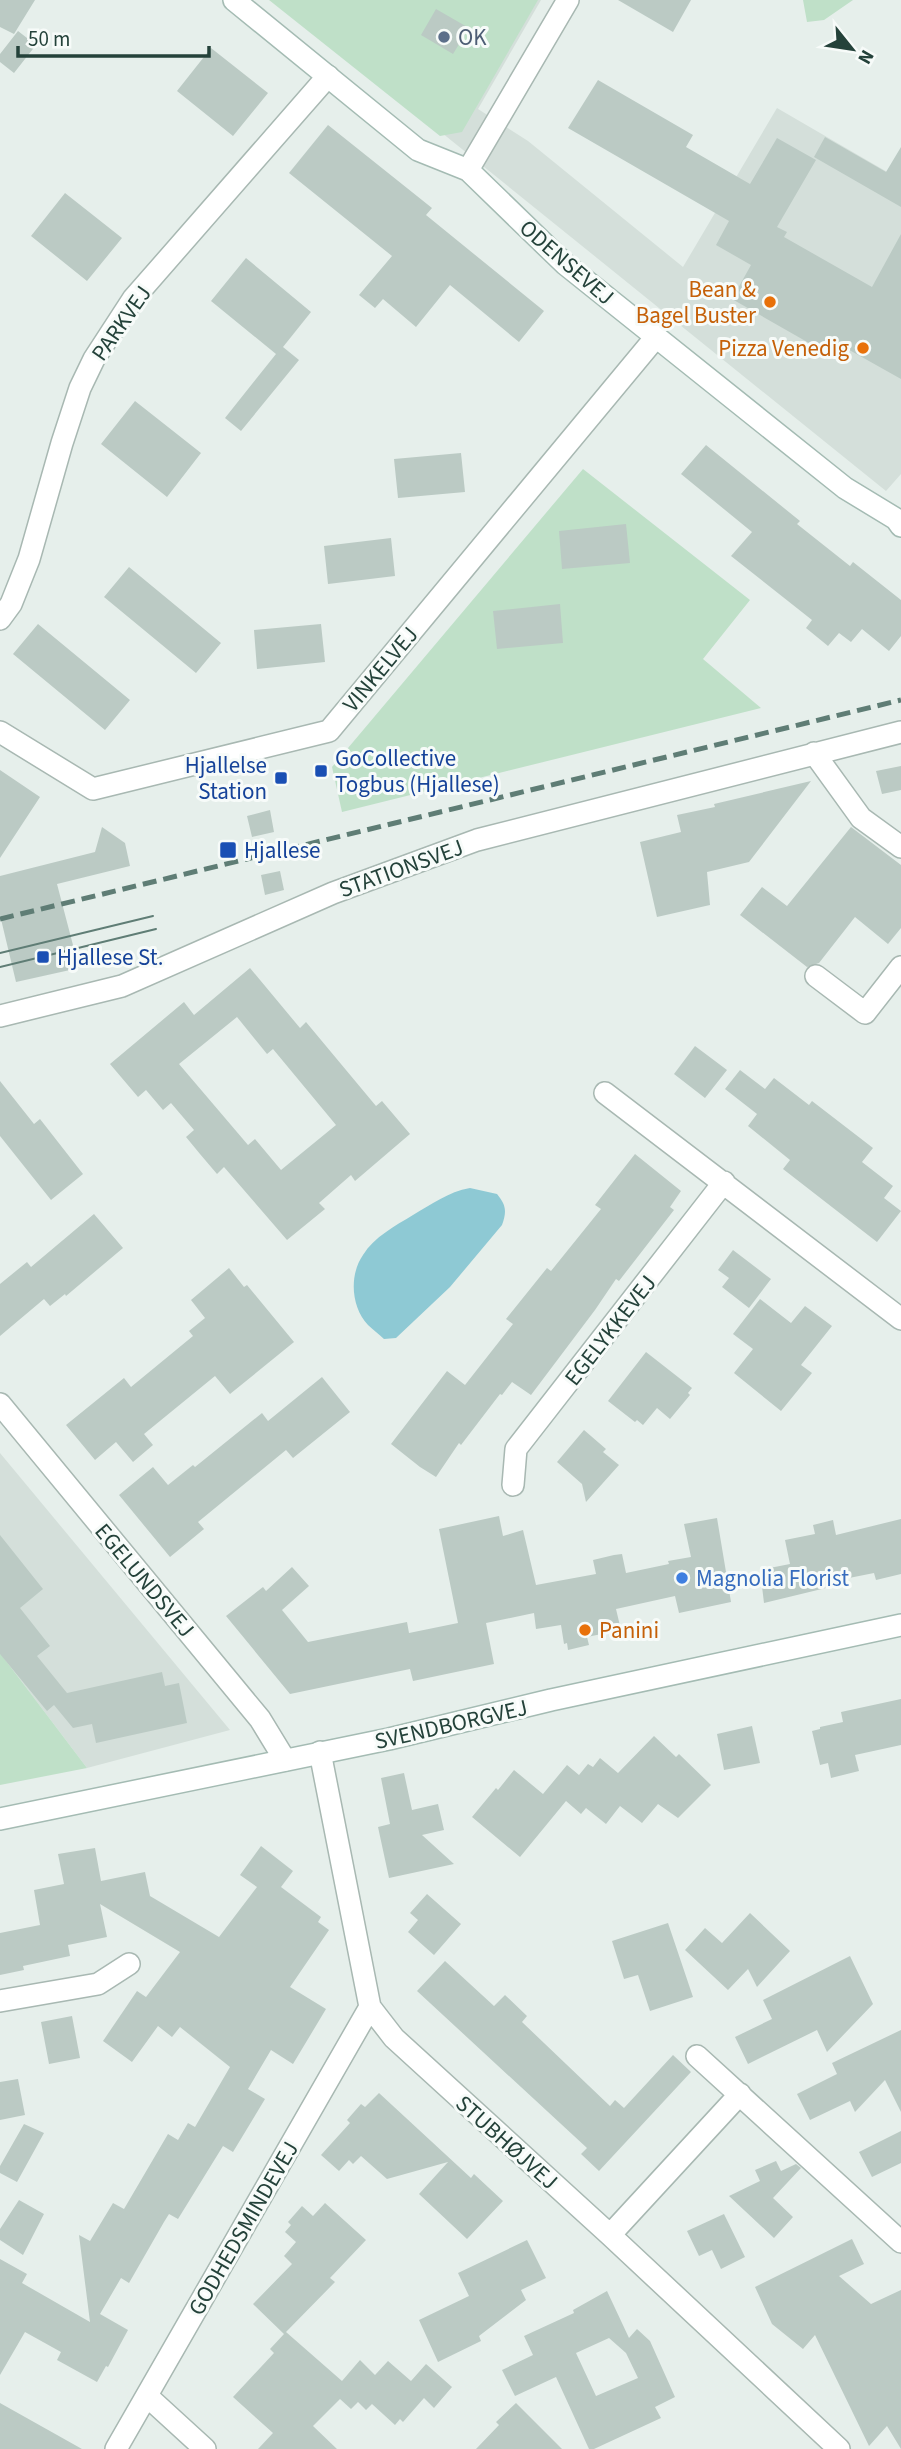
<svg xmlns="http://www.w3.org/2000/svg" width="901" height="2449" viewBox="0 0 901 2449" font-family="'Source Sans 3',sans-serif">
<rect width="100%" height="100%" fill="#e6efeb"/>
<path fill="#d4dfda" d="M 277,0 L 541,0 L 478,109 L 528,141 L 683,267 L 777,108 L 901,180 L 901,474 L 886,491 Z
M 0,1453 L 230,1730 L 87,1768 L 0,1653 Z"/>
<path fill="#bfe0c8" d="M 269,0 L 538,0 L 462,132 L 440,136 Z
M 803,0 L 853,0 L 824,20 L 807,22 Z
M 583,469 L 750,600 L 703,659 L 761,708 L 342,812 L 332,767 Z
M 0,1653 L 87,1768 L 0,1785 Z"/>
<path fill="#8ec9d4" d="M 470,1188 L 497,1194 C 506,1205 507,1211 502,1225 L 450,1287 L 396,1338 L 384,1339 C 379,1334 373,1330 368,1325 C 351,1307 349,1275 363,1255 C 374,1237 395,1226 413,1215 C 432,1204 448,1192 470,1188 Z"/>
<path fill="#bbcac4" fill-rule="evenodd" d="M 0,0 L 35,0 L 14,34 L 0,27 Z
M 618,0 L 691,0 L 673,32 Z
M 436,9 L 469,28 L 453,54 L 421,35 Z
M 18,31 L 36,45 L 14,73 L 0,62 L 0,54 Z
M 211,48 L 268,93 L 233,136 L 177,91 Z
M 598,80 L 693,135 L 686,147 L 750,184 L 777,138 L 816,160 L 777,227 L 787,232 L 784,237 L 872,287 L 901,234 L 901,379 L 844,347 L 837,359 L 732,299 L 751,265 L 716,245 L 729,221 L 568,128 Z
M 328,125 L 432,208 L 426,215 L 544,311 L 519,342 L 450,285 L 416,327 L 383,299 L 375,308 L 359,295 L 392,256 L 289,173 Z
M 825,137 L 886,172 L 901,147 L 901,207 L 814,157 Z
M 65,193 L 122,238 L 87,281 L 31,236 Z
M 246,258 L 311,312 L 283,347 L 299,360 L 241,431 L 225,418 L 276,354 L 211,301 Z
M 135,401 L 201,453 L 167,497 L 101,444 Z
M 706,445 L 800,521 L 797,524 L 850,566 L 853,562 L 901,600 L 901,636 L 889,651 L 862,629 L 851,642 L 839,633 L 828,646 L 806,628 L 812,620 L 731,556 L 752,532 L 681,474 Z
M 461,453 L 465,492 L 398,498 L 394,459 Z
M 626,524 L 630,563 L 562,569 L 559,531 Z
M 391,538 L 395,576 L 328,584 L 324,546 Z
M 129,567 L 221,643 L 196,673 L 104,597 Z
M 560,604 L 563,643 L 497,649 L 493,611 Z
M 38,624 L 130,700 L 105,730 L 13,654 Z
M 321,624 L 325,662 L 257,669 L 254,630 Z
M 901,766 L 901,790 L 882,794 L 876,771 Z
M 0,770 L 40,797 L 0,858 Z
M 811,781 L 749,862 L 707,872 L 710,905 L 657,917 L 640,842 L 681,832 L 677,815 L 715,807 L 714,804 Z
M 270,810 L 274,832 L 252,837 L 247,816 Z
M 102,827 L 125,843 L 130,866 L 57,884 L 79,968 L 16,982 L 0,915 L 0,876 L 95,852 Z
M 851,827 L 901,865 L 901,928 L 888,944 L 855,917 L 819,963 L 807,967 L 740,915 L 762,887 L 787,906 Z
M 280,871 L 284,890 L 265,895 L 261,875 Z
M 250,968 L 300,1028 L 306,1022 L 376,1106 L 382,1101 L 410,1134 L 355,1181 L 351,1175 L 319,1203 L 325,1209 L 287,1240 L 224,1167 L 217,1174 L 200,1154 L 186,1137 L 194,1130 L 171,1103 L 163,1110 L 146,1090 L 138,1097 L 110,1064 L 184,1002 L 194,1015 ZM 237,1017 L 267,1054 L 273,1049 L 336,1125 L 281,1170 L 255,1139 L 248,1145 L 179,1064 Z
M 695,1046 L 727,1070 L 705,1098 L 674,1074 Z
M 740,1070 L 765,1089 L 774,1078 L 809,1105 L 812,1101 L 873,1148 L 862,1162 L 893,1186 L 884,1198 L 901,1211 L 877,1242 L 783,1169 L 790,1160 L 748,1126 L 757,1114 L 725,1089 Z
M 0,1081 L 34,1124 L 40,1119 L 83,1174 L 51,1200 L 0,1136 Z
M 635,1154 L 681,1191 L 670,1207 L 674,1210 L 619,1281 L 616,1279 L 595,1310 L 531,1395 L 512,1382 L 502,1395 L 500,1394 L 461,1445 L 459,1443 L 436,1477 L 420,1467 L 391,1444 L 447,1371 L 465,1385 L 513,1324 L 506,1319 L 547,1268 L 551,1271 L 601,1209 L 595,1205 Z
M 94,1214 L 123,1248 L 66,1296 L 65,1294 L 50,1306 L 44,1299 L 0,1336 L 0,1284 L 27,1262 L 31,1267 Z
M 733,1250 L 771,1279 L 749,1308 L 722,1287 L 729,1278 L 718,1270 Z
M 229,1268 L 244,1287 L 247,1285 L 294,1342 L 230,1394 L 215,1376 L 144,1434 L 153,1445 L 133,1462 L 116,1442 L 95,1460 L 66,1425 L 124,1378 L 131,1387 L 193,1336 L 189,1331 L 205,1318 L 191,1300 Z
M 760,1299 L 791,1323 L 805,1306 L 832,1326 L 801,1365 L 812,1373 L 781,1411 L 734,1373 L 753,1349 L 733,1334 Z
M 646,1352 L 692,1388 L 688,1393 L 690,1395 L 670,1419 L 657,1408 L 643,1425 L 637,1420 L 635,1422 L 608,1401 Z
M 322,1377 L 350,1412 L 293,1458 L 286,1450 L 198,1522 L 204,1529 L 170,1557 L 119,1495 L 153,1467 L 168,1485 L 193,1465 L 195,1467 L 262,1413 L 268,1421 Z
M 584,1430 L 606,1449 L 603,1452 L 619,1465 L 586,1502 L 582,1484 L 557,1462 Z
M 499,1516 L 503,1536 L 523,1530 L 536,1585 L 596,1574 L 593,1560 L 614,1555 L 622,1554 L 626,1573 L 669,1564 L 668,1561 L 691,1557 L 684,1524 L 717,1518 L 731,1602 L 679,1613 L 675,1596 L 616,1609 L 621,1630 L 587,1637 L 589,1645 L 568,1650 L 567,1643 L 564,1644 L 561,1625 L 536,1629 L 534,1613 L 486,1623 L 494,1664 L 413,1681 L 410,1669 L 290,1694 L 226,1616 L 263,1587 L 266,1591 L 292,1567 L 309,1586 L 282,1610 L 308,1642 L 407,1622 L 409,1633 L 458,1623 L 439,1529 Z
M 901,1519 L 901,1574 L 876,1580 L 874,1573 L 829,1582 L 830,1587 L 764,1603 L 760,1570 L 790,1564 L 785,1540 L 815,1534 L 813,1525 L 833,1520 L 836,1535 Z
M 0,1535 L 43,1589 L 20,1608 L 50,1646 L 37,1656 L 67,1693 L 162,1672 L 165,1686 L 179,1683 L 187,1723 L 96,1743 L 92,1724 L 73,1728 L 54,1705 L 47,1711 L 0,1654 Z
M 901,1699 L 901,1745 L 855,1755 L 859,1771 L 831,1778 L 828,1763 L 820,1765 L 812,1731 L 820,1729 L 820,1727 L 843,1722 L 841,1712 Z
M 752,1726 L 760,1763 L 724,1770 L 717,1734 Z
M 654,1736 L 676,1757 L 679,1754 L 711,1785 L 678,1818 L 658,1804 L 642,1823 L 620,1806 L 606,1824 L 586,1808 L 581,1814 L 566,1801 L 520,1857 L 472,1817 L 496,1788 L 498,1790 L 514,1770 L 543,1794 L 567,1765 L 579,1775 L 588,1764 L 593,1767 L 600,1758 L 618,1773 Z
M 404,1773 L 412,1810 L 438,1804 L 444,1830 L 422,1835 L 454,1864 L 389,1878 L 378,1827 L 390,1824 L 381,1778 Z
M 261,1846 L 293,1871 L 281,1887 L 321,1917 L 318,1922 L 329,1930 L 290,1987 L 326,2009 L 293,2064 L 271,2050 L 248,2089 L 265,2099 L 233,2152 L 223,2146 L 178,2219 L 169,2214 L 164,2222 L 129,2283 L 121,2278 L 100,2314 L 128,2330 L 108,2367 L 106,2366 L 97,2382 L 57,2360 L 61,2352 L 25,2332 L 0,2375 L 0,2259 L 27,2274 L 22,2283 L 90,2322 L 79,2235 L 90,2241 L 113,2203 L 124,2209 L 168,2134 L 178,2140 L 188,2123 L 195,2127 L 230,2067 L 180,2027 L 172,2037 L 158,2026 L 132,2062 L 103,2041 L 137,1991 L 146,1997 L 180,1952 L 100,1904 L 107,1937 L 68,1945 L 70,1956 L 23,1966 L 24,1970 L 0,1975 L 0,1933 L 40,1925 L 34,1890 L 64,1884 L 58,1854 L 95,1848 L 101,1881 L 145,1872 L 150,1896 L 219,1937 L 257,1887 L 240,1875 Z
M 427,1894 L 461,1924 L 434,1955 L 408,1932 L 418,1920 L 410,1913 Z
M 750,1913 L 790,1951 L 757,1987 L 748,1969 L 728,1990 L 685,1950 L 705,1928 L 722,1943 Z
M 668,1923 L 693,1997 L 650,2011 L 638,1975 L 624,1979 L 612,1941 Z
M 850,1956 L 873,2004 L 827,2052 L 817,2030 L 748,2064 L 735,2037 L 772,2019 L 763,2000 Z
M 445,1961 L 494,2006 L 505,1995 L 527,2016 L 522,2022 L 610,2106 L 615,2100 L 624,2108 L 673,2055 L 691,2072 L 599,2171 L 581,2154 L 587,2148 L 417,1991 Z
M 72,2016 L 80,2058 L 49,2064 L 41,2022 Z
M 901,2030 L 901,2112 L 885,2080 L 855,2112 L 850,2101 L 810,2120 L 797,2094 L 837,2074 L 832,2063 Z
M 18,2079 L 25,2115 L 0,2120 L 0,2082 Z
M 379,2093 L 471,2178 L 474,2174 L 503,2201 L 467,2239 L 419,2194 L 448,2162 L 387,2179 L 361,2156 L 353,2164 L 349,2160 L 339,2171 L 321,2155 L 350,2123 L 347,2120 L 361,2104 L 365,2107 Z
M 24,2124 L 44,2133 L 17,2182 L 0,2173 L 0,2166 Z
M 901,2131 L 901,2163 L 872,2177 L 859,2152 Z
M 776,2161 L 781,2171 L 796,2164 L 801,2168 L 773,2198 L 793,2217 L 774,2238 L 729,2196 L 760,2181 L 755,2170 Z
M 19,2200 L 44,2214 L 23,2255 L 0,2240 L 0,2229 Z
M 325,2203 L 366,2240 L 330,2278 L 335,2282 L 286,2332 L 342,2381 L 360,2360 L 375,2375 L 388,2361 L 411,2381 L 426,2364 L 452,2387 L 434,2408 L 424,2398 L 403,2422 L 400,2419 L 395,2425 L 372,2404 L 366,2410 L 358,2402 L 351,2409 L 340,2399 L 313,2426 L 337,2449 L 258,2449 L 273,2433 L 233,2397 L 274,2353 L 270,2349 L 284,2334 L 253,2304 L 292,2264 L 284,2256 L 296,2242 L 285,2232 L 291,2225 L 288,2222 L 302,2206 L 313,2216 Z
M 724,2214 L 745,2257 L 721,2269 L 712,2250 L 699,2256 L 687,2231 Z
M 852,2239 L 864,2264 L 839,2276 L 871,2304 L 901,2290 L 901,2449 L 887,2426 L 869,2446 L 815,2335 L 803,2349 L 772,2324 L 755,2287 Z
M 527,2240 L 546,2278 L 521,2290 L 526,2300 L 479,2336 L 481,2341 L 438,2362 L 419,2320 L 469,2296 L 458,2273 Z
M 607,2291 L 629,2338 L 637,2329 L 650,2341 L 675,2397 L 655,2407 L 661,2418 L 594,2449 L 589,2449 L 556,2377 L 515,2396 L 502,2370 L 533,2355 L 524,2336 L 574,2313 L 573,2310 ZM 609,2338 L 626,2353 L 638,2378 L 596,2396 L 576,2353 Z
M 0,2403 L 82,2449 L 0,2449 Z
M 516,2403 L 562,2449 L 476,2449 L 499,2425 L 496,2422 Z"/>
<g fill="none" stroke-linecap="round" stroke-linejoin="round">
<g stroke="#a8b8b2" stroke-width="24">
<path id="street" d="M 468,170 L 568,0
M 0,619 L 11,604 L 29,559 L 62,443 L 80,388 L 94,359 L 133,299 L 328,76
M 0,732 L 93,789 L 329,731 L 656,337
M 814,753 L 861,818 L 901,847
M 816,976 L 865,1013 L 901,967
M 0,1016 L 122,986 L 333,893 L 477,840 L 901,732
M 605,1093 L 901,1319
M 0,1404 L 260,1719 L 285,1760
M 513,1485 L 516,1449 L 724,1182
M 320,1752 L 370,2007 L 394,2038 L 610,2235 L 839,2449
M 0,2001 L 98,1984 L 129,1964
M 697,2056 L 901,2242
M 610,2235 L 740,2094
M 147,2396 L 205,2449
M 116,2449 L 370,2007"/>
</g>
<g stroke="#a4bbb3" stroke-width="24">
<path id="secondary" d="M 234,0 L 418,150 L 468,170 L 565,264 L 845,488 L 896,519 L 901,526
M 0,1819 L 389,1739 L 551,1700 L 901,1625"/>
</g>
<use href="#street" stroke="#fff" stroke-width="21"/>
<use href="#secondary" stroke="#fff" stroke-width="21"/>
<path stroke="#5f7d75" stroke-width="2" d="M 0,953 L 153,916
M 0,967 L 156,929"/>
<path stroke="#5f7d75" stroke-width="5" stroke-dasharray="14 7" stroke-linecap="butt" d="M 0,919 L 901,700"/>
</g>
<circle fill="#5c6f8a" stroke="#f7fbf9" stroke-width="2.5" cx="444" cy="37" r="7"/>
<g fill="#e8710a" stroke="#f7fbf9" stroke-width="2.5">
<circle cx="770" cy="302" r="7"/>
<circle cx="863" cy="348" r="7"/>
<circle cx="585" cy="1630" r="7"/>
</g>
<g fill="#1a4fb4" stroke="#f7fbf9" stroke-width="2.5">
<rect x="314" y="764" width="14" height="14" rx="3.5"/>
<rect x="274" y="771" width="14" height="14" rx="3.5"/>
<rect x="219" y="841" width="18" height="18" rx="3.5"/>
<rect x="36" y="950" width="14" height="14" rx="3.5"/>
</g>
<circle fill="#3f7fe0" stroke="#f7fbf9" stroke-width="2.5" cx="682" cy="1578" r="7"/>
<g text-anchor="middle" stroke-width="6" stroke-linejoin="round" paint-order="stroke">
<g font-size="23" fill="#4e5e75" stroke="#f7fbf9" text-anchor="start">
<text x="458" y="45">OK</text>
</g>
<g font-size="23" fill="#24423a" stroke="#f7fbf9">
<text transform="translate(567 262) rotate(41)" y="8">ODENSEVEJ</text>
<text transform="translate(121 323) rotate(-55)" y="8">PARKVEJ</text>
<text transform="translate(380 669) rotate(-50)" y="8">VINKELVEJ</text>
<text transform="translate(401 868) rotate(-20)" y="8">STATIONSVEJ</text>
<text transform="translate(610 1330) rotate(-52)" y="8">EGELYKKEVEJ</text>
<text transform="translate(145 1580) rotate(50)" y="8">EGELUNDSVEJ</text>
<text transform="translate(451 1724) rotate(-13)" y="8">SVENDBORGVEJ</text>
<text transform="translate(507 2142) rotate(42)" y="8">STUBHØJVEJ</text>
<text transform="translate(243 2228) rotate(-60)" y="8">GODHEDSMINDEVEJ</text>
</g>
<g font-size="23" fill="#c56008" stroke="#f7fbf9" text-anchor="end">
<text x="756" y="297">Bean &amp;<tspan x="756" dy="26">Bagel Buster</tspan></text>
<text x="849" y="356">Pizza Venedig</text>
<text x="599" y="1638" text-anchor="start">Panini</text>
</g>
<g font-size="23" fill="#164399" stroke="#f7fbf9" text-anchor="start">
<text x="335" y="766">GoCollective<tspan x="335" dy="26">Togbus (Hjallese)</tspan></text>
<text x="267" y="773" text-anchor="end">Hjallelse<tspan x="267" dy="26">Station</tspan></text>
<text x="244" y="858">Hjallese</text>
<text x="57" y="965">Hjallese St.</text>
</g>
<g font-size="23" fill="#366cbe" stroke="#f7fbf9" text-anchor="start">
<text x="696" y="1586">Magnolia Florist</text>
</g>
</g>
<g transform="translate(852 49) rotate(120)" stroke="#f7fbf9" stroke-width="5" paint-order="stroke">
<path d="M0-5L12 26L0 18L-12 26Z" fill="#24423a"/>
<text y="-10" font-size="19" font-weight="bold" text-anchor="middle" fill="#24423a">N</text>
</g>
<path d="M18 46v10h191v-10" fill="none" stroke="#24423a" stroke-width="3.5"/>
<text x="28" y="46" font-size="21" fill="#24423a" stroke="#f7fbf9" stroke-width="5" paint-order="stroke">50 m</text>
</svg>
